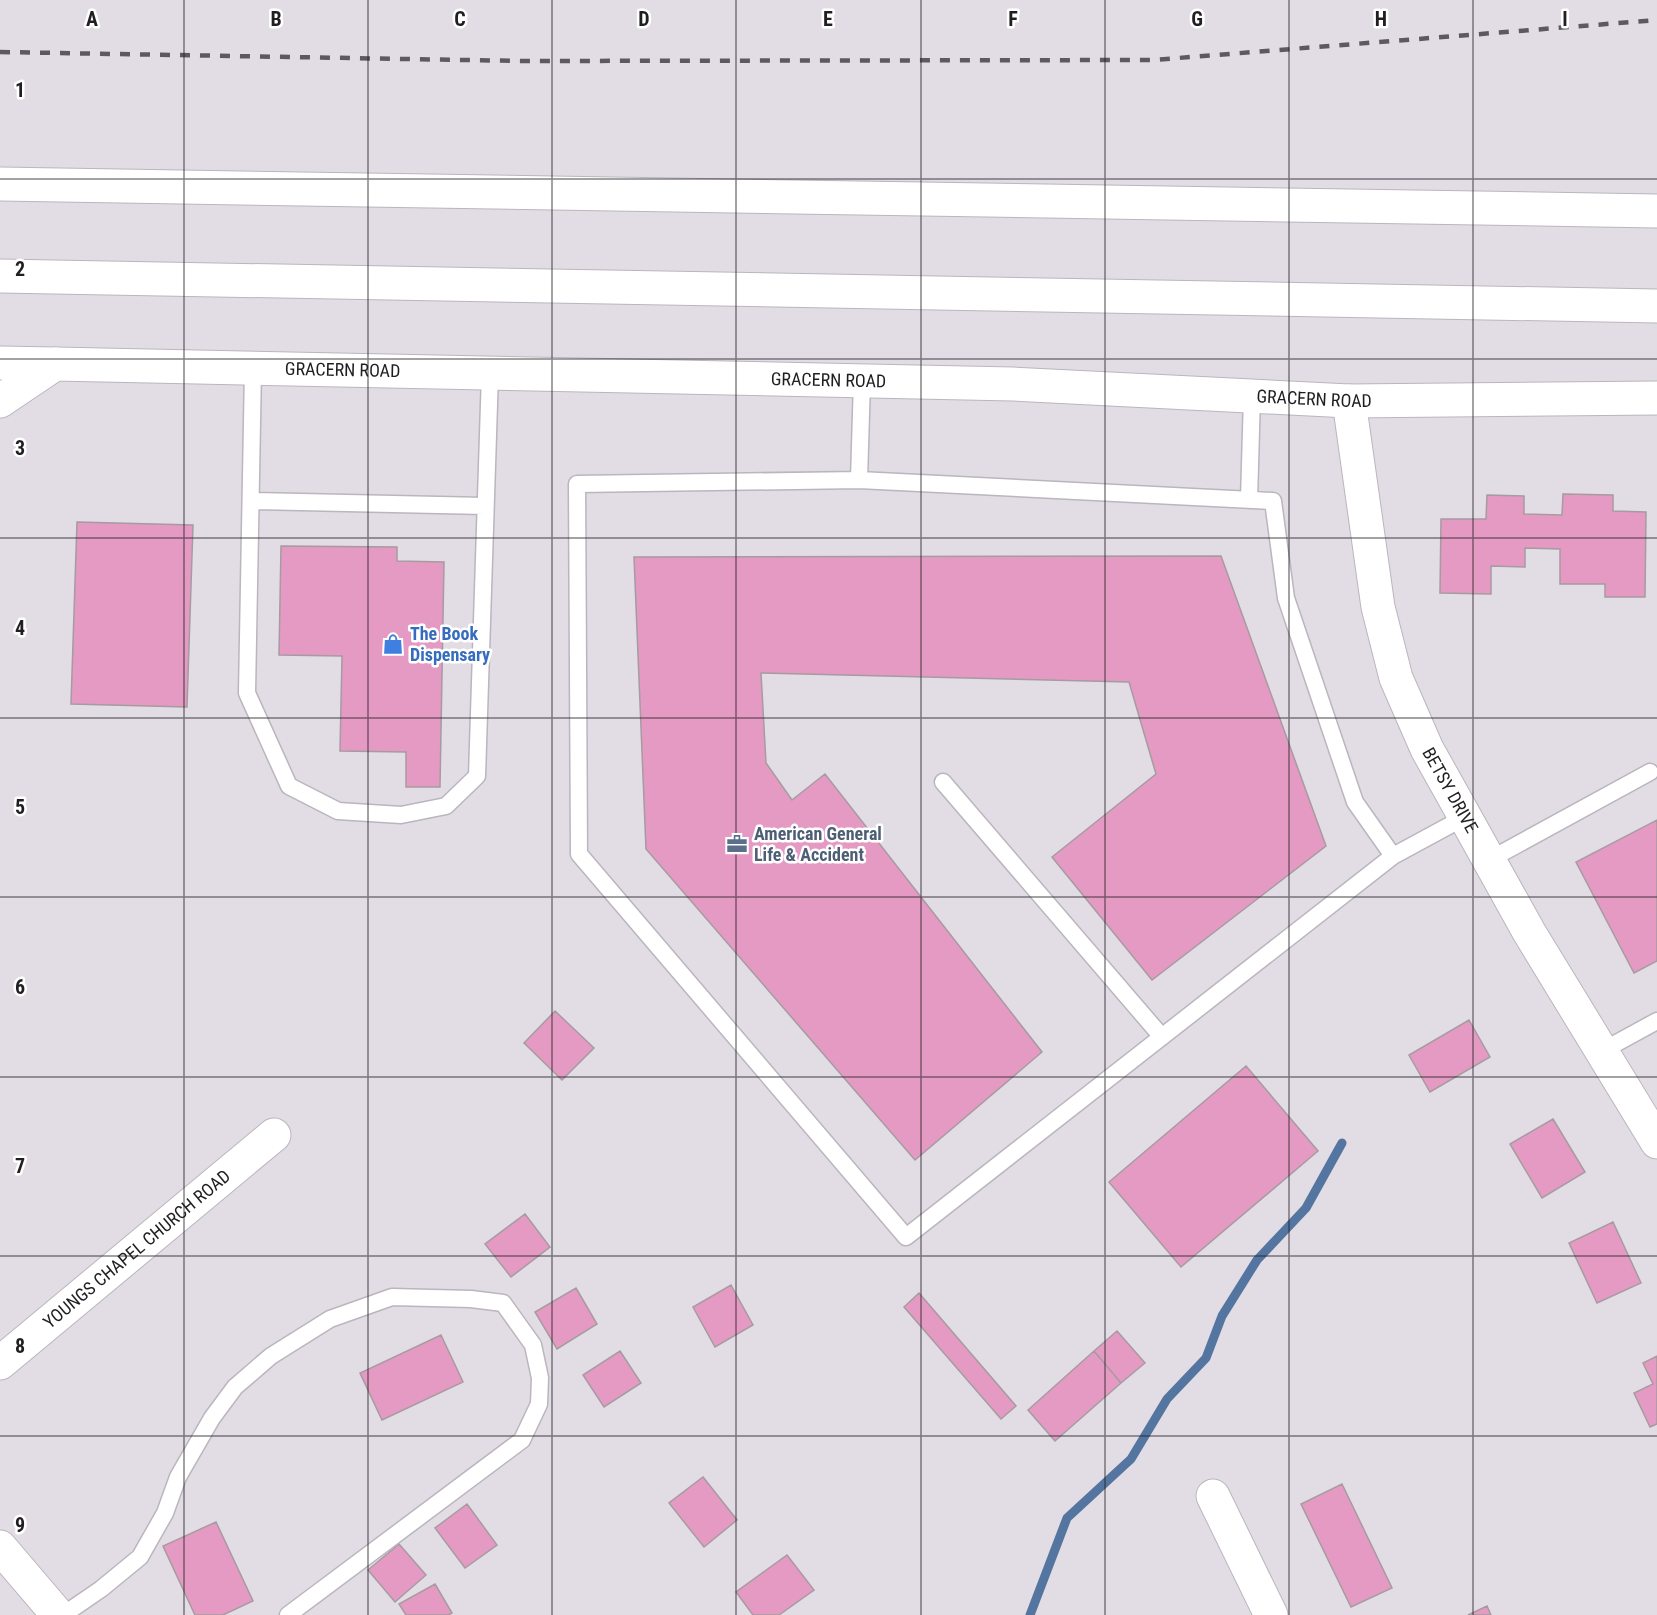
<svg xmlns="http://www.w3.org/2000/svg" width="1657" height="1615" viewBox="0 0 1657 1615" font-family="'Roboto Condensed',sans-serif">
<rect width="100%" height="100%" fill="#e2dce5"/>
<g fill="none" stroke-linecap="round" stroke-linejoin="round">
<path stroke="#5375a0" stroke-width="9" d="M 1030,1615 L 1067,1518 L 1131,1459 L 1167,1399 L 1206,1358 L 1222,1316 L 1257,1260 L 1306,1208 L 1342,1143"/>
</g>
<path fill="#e59ac3" stroke="#a69ba0" stroke-width="1.5" d="M 1563,494 L 1613,495 L 1613,511 L 1646,512 L 1645,597 L 1605,597 L 1605,584 L 1560,584 L 1560,549 L 1525,548 L 1525,567 L 1491,566 L 1491,594 L 1440,593 L 1441,519 L 1486,519 L 1487,495 L 1524,496 L 1524,514 L 1562,515 Z
M 77,522 L 193,525 L 187,707 L 71,704 Z
M 281,546 L 397,547 L 397,561 L 444,562 L 440,787 L 406,787 L 406,752 L 340,751 L 342,656 L 279,655 Z
M 1221,556 L 1326,846 L 1152,980 L 1052,857 L 1156,774 L 1129,682 L 761,673 L 766,763 L 792,800 L 825,774 L 1042,1052 L 915,1160 L 646,849 L 634,557 Z
M 1657,820 L 1657,961 L 1634,973 L 1576,862 Z
M 555,1011 L 594,1048 L 562,1080 L 524,1043 Z
M 1469,1020 L 1490,1057 L 1430,1092 L 1409,1055 Z
M 1246,1066 L 1318,1151 L 1181,1267 L 1109,1182 Z
M 1553,1119 L 1585,1172 L 1542,1198 L 1510,1144 Z
M 525,1214 L 550,1247 L 511,1277 L 485,1244 Z
M 1613,1222 L 1641,1283 L 1597,1303 L 1569,1243 Z
M 731,1285 L 753,1325 L 715,1347 L 693,1307 Z
M 576,1288 L 597,1324 L 557,1349 L 535,1312 Z
M 919,1293 L 1016,1406 L 1001,1419 L 904,1307 Z
M 1117,1331 L 1145,1363 L 1121,1383 L 1094,1351 Z
M 441,1335 L 463,1382 L 382,1420 L 360,1373 Z
M 620,1351 L 641,1383 L 604,1407 L 583,1375 Z
M 1094,1351 L 1121,1383 L 1055,1441 L 1028,1410 Z
M 1657,1356 L 1657,1424 L 1650,1427 L 1634,1393 L 1653,1384 L 1643,1363 Z
M 703,1477 L 737,1520 L 704,1547 L 669,1503 Z
M 1342,1484 L 1392,1588 L 1351,1607 L 1301,1504 Z
M 467,1504 L 497,1545 L 465,1568 L 435,1528 Z
M 216,1522 L 253,1601 L 223,1615 L 195,1615 L 163,1546 Z
M 399,1544 L 426,1575 L 395,1602 L 368,1570 Z
M 787,1555 L 814,1590 L 779,1615 L 753,1615 L 736,1592 Z
M 435,1584 L 452,1613 L 448,1615 L 406,1615 L 399,1604 Z
M 1487,1606 L 1491,1615 L 1468,1615 Z"/>
<g fill="none" stroke-linecap="round" stroke-linejoin="round">
<g stroke="#bbb5be" stroke-width="19">
<path id="service" d="M 253,368 L 247,693 L 289,786 L 338,811 L 401,815 L 446,806 L 477,776 L 490,373
M 859,480 L 577,484 L 579,854 L 906,1237 L 1393,856 L 1355,802 L 1286,598 L 1273,501 L 859,480 L 862,380
M 1249,500 L 1252,396
M 251,501 L 485,506
M 943,782 L 1162,1037
M 1393,856 L 1465,817
M 1489,860 L 1650,772
M 1602,1051 L 1657,1021
M 63,1615 L 101,1589 L 140,1557 L 165,1513 L 178,1477 L 212,1418 L 235,1387 L 271,1356 L 330,1319 L 392,1297 L 471,1299 L 503,1303 L 533,1345 L 540,1378 L 539,1404 L 522,1440 L 288,1615"/>
</g>
<g stroke="#bbb5be" stroke-width="35">
<g id="minor">
<path d="M 0,363 L 55,364"/>
<path id="s1" d="M 1349,401 L 1378,607 L 1396,678 L 1427,749 L 1465,817 L 1529,932 L 1657,1142"/>
<path id="s2" d="M 0,1363 L 274,1135"/>
<path d="M 1213,1496 L 1271,1615"/>
<path d="M 0,1547 L 58,1615"/>
</g>
</g>
<g stroke="#bbb5be" stroke-width="35">
<g id="tertiary">
<path id="s3" d="M 0,401 L 55,364 L 1013,384 L 1349,401 L 1657,398"/>
</g>
</g>
<g stroke="#bbb5be" stroke-width="35">
<path id="motorway" d="M 0,184 L 1657,211
M 0,276 L 1657,306"/>
</g>
<use href="#service" stroke="#fff" stroke-width="16"/>
<use href="#minor" stroke="#fff" stroke-width="33"/>
<use href="#tertiary" stroke="#fff" stroke-width="33"/>
<use href="#motorway" stroke="#fff" stroke-width="33"/>
<path stroke="#5d5a5f" stroke-width="4.5" stroke-dasharray="10 10" stroke-linecap="butt" d="M 0,52 L 522,61 L 1153,60 L 1657,20"/>
</g>
<path fill="none" stroke="#201e21" stroke-width="1.5" stroke-opacity="0.55" d="M 184,0 L 184,1615M 368,0 L 368,1615M 552,0 L 552,1615M 736,0 L 736,1615M 921,0 L 921,1615M 1105,0 L 1105,1615M 1289,0 L 1289,1615M 1473,0 L 1473,1615M 0,179 L 1657,179M 0,359 L 1657,359M 0,538 L 1657,538M 0,718 L 1657,718M 0,897 L 1657,897M 0,1077 L 1657,1077M 0,1256 L 1657,1256M 0,1436 L 1657,1436"/>
<defs>
<g id="shop-bare" transform="scale(1.62)"><path d="M-5-2.5h2.3a2.7 3.5 0 0 1 5.4 0H5L5.5 6h-11ZM-1.5-2.5h3a1.5 2.3 0 0 0-3 0Z" fill="#3f7fe0" stroke="#fff" stroke-width="2.5" paint-order="stroke"/></g>
<g id="office-bare" transform="scale(1.62)"><path d="M-6-3h4V-5.5h4V-3h4V5H-6ZM-1-4.5V-3h2v-1.5ZM-6 0V1H6V0Z" fill="#5c6f8a" stroke="#fff" stroke-width="2.5" paint-order="stroke"/></g>
</defs>
<g fill-rule="evenodd">
<use href="#shop-bare" x="393" y="644"/>
<use href="#office-bare" x="737" y="844"/>
</g>
<g text-anchor="middle" stroke-width="5" stroke-linejoin="round" paint-order="stroke">
<g font-size="18" fill="#201e21" stroke="#fff">
<text dy="6" stroke="none"><textPath href="#s3" startOffset="354">GRACERN ROAD</textPath></text>
<text dy="6" stroke="none"><textPath href="#s3" startOffset="840">GRACERN ROAD</textPath></text>
<text dy="6" stroke="none"><textPath href="#s3" startOffset="1326">GRACERN ROAD</textPath></text>
<text dy="6" stroke="none"><textPath href="#s1" startOffset="406">BETSY DRIVE</textPath></text>
<text dy="6" stroke="none"><textPath href="#s2" startOffset="178">YOUNGS CHAPEL CHURCH ROAD</textPath></text>
</g>
<g font-size="18" font-weight="bold" fill="#366cbe" stroke="#fff" text-anchor="start">
<text x="410" y="640">The Book<tspan x="410" dy="21">Dispensary</tspan></text>
</g>
<g font-size="18" font-weight="bold" fill="#4e5e75" stroke="#fff" text-anchor="start">
<text x="754" y="840">American General<tspan x="754" dy="21">Life &amp; Accident</tspan></text>
</g>
</g>
<g font-size="20" text-anchor="middle" font-weight="bold" fill="#201e21" stroke="#fff" stroke-width="5" stroke-linejoin="round" paint-order="stroke">
<text x="92" y="26">A</text>
<text x="276" y="26">B</text>
<text x="460" y="26">C</text>
<text x="644" y="26">D</text>
<text x="828" y="26">E</text>
<text x="1013" y="26">F</text>
<text x="1197" y="26">G</text>
<text x="1381" y="26">H</text>
<text x="1565" y="26">I</text>
<text x="20" y="97">1</text>
<text x="20" y="276">2</text>
<text x="20" y="455">3</text>
<text x="20" y="635">4</text>
<text x="20" y="814">5</text>
<text x="20" y="994">6</text>
<text x="20" y="1173">7</text>
<text x="20" y="1353">8</text>
<text x="20" y="1532">9</text>
</g>
</svg>
